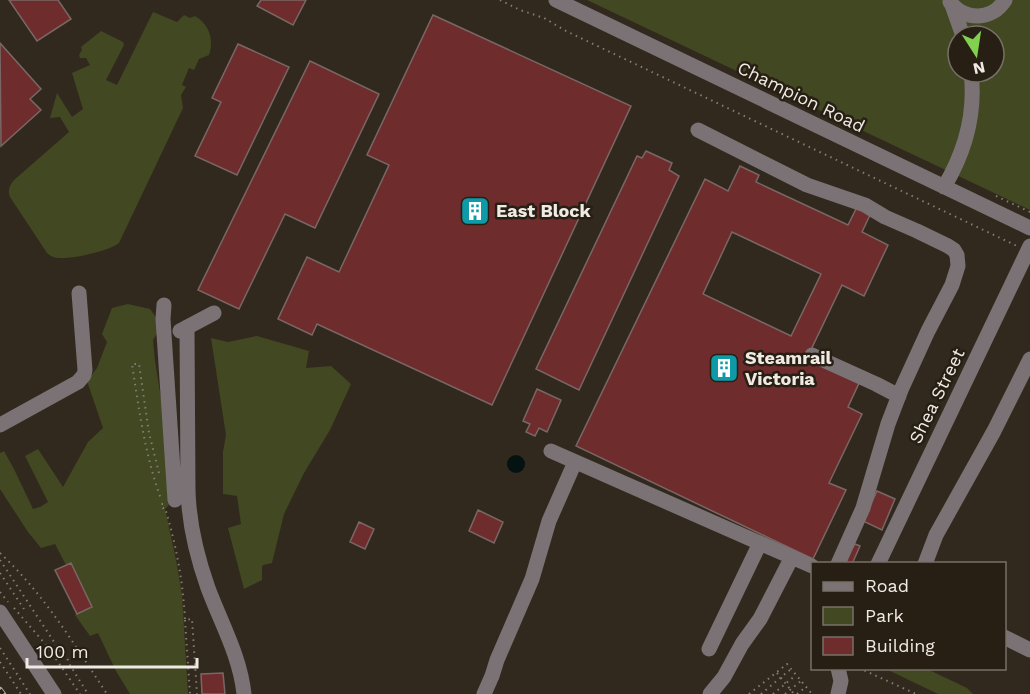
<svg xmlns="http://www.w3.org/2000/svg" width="1030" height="694" viewBox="0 0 1030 694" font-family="'Work Sans',sans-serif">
<rect width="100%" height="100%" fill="#31291d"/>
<path fill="#424822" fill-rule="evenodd" d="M 587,0 L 1030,0 L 1030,210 ZM 958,36 L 994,36 L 994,72 L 958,72 Z
M 153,12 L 177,22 L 184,15 L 190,18 L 195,16 C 210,25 214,40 209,55 L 199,59 L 194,70 L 189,68 L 182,85 L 186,87 L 181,95 L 183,108 L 119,243 C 109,251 73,259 59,258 C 54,258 51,256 47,253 L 10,197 C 7,190 10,185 14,180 L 69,132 L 60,117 L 50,118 L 57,93 L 72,117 L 83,109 L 72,73 L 90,65 L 86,58 L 80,58 L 79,55 L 82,50 L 81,47 L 101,31 L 123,42 L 124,45 L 106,80 L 117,85 Z
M 128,304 L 150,309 L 158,320 L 161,327 L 153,340 L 155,361 L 167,435 L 173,501 L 165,509 L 176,560 L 182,595 L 188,694 L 130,694 L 116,671 L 98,633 L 90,636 L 75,615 L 91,606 L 71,563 L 66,565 L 55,544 L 41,548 L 28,532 L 0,489 L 0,453 L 4,451 L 14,469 L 33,509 L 40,507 L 48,502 L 25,456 L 38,449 L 63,487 L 88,442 L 103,428 L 87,381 L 97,368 L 107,342 L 102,334 L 112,308 Z
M 257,336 L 309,351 L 306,368 L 331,366 L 351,384 L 330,430 L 304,473 L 284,514 L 272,563 L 263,565 L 262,567 L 262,580 L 244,589 L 228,528 L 241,524 L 237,496 L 223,494 L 223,452 L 226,435 L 211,338 L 228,342 Z
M 886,669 L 927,669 L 967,688 L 973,694 L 938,694 Z"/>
<path fill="#051212" d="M507 464a9 9 0 1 1 18 0a9 9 0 1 1-18 0Z"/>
<path fill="#6f2c2c" stroke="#796766" stroke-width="1.5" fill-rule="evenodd" d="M 9,0 L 58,0 L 71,19 L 37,41 Z
M 261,0 L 306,0 L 293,25 L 257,6 Z
M 433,15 L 631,106 L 492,405 L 317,324 L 312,335 L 278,319 L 307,257 L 339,272 L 389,165 L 367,155 Z
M 0,43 L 41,89 L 30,99 L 41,110 L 1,146 Z
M 238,44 L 289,67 L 237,175 L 195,156 L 221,102 L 212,98 Z
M 310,61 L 379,94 L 315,228 L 285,214 L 239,309 L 198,290 Z
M 646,151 L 672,163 L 669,170 L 679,176 L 579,390 L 536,369 L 637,156 L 642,158 Z
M 740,166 L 759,175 L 756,182 L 848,225 L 857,207 L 871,213 L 862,232 L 888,245 L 864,296 L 842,285 L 808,356 L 860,381 L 848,407 L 862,414 L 829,483 L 846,490 L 813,559 L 576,446 L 705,179 L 728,191 ZM 732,232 L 821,274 L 791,336 L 703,294 Z
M 537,389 L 561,400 L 547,432 L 539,428 L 535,436 L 526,432 L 530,424 L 523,421 Z
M 877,491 L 895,499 L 882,530 L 863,521 Z
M 478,510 L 503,522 L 494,543 L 469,531 Z
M 359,522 L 374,529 L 365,549 L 350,542 Z
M 855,544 L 860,546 L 852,564 L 843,561 Z
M 71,563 L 92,607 L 77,614 L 55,570 Z
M 223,673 L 225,694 L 202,694 L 201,674 Z"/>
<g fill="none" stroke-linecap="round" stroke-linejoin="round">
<path stroke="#847d73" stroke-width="2" stroke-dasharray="1.5 4.5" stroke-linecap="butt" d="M 500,0 L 520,10 L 544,18 L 566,31 L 1017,246
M 996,196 L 1030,212
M 159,473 L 149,433 L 139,364 L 132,364 C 139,410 145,455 161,499
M 163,504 L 161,504 L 163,508 L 165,508 C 176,544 183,581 185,620 L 192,619 L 197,694
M 0,553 C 44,594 74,644 107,694
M 0,560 L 60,651 C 64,654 68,657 68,662 L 88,694
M 0,573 L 24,609
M 0,592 L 8,602
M 14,608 L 47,646 L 80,694
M 185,620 L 190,694
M 0,648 L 30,694
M 0,662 L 21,694
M 859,668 L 916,694
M 777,673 L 794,694
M 749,694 L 787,664 L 812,694
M 761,694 L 791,669
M 773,694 L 796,675
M 785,694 L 801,681
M 797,694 L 806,687"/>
<path stroke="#7a7274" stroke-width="15" d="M 556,0 L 1030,228
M 950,2 C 965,21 992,21 1005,0
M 952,5 L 963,36
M 698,130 L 807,185 L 865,205 L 885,217 L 917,231 L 948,246 L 954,250 L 957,255 L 958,266 L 952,285 L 928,331 L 901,390 L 888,424 L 863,508 L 838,564
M 944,187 C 965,152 976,113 971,72
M 164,305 L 163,319 L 175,500
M 187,327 L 188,491 C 189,524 197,557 208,588 C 221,623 240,656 244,694
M 180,331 L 214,313
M 812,355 L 876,384 L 899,396
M 0,425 L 78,382 L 84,375 L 85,370 L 79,293
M 551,451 L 812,566
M 878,564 L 1030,246
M 925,564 L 936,535 L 994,431 L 1030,359
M 0,612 L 54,694
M 1004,637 L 1030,650
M 709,649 L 760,543
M 484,694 L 492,676 L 497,660 L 532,579 L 549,521 L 575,462
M 710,694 L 724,677 L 742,644 L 760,619 L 792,557
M 838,694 L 841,681 L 838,668"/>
<g stroke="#afa9a1" stroke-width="6">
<path id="rail" d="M 0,690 L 3,694"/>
</g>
<use href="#rail" stroke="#271f14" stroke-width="4" stroke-dasharray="11" stroke-linecap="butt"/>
</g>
<defs>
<g id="building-square" transform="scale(1.5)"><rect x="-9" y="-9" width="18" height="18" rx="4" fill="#0f9aa8" stroke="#271f14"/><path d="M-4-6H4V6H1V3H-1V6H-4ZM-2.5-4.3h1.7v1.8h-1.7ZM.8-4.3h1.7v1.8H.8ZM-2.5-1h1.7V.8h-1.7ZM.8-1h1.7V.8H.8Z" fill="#fff"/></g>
</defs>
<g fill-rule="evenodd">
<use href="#building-square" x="475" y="211"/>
<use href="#building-square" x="724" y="368"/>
</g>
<g text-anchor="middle" stroke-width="5" stroke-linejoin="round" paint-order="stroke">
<g font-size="18" fill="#efeae3" stroke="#271f14">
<text transform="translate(801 97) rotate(26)" y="6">Champion Road</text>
<text transform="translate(937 396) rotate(-64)" y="6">Shea Street</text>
</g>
<g font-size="18" font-weight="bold" fill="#efeae3" stroke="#271f14" text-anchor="start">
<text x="496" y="217">East Block</text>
<text x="745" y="364">Steamrail<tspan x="745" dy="21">Victoria</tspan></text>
</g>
</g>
<rect x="811" y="562" width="195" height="108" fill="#271f14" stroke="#777067" stroke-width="1.5"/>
<rect x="823" y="582" width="30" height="9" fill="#7a7274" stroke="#777067" stroke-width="1.5"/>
<text x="865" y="592" font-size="18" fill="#efeae3">Road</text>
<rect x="823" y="607" width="30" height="18" fill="#424822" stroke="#777067" stroke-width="1.5"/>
<text x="865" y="622" font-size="18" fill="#efeae3">Park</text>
<rect x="823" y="637" width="30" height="18" fill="#6f2c2c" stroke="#777067" stroke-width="1.5"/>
<text x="865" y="652" font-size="18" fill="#efeae3">Building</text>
<g transform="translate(976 54) rotate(168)"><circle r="28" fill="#271f14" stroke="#777067" stroke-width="1.5"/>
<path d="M0-4.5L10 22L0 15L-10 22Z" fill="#82d04f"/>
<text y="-9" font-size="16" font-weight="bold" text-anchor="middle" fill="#efeae3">N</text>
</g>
<path d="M27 658v9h170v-9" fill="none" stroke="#efeae3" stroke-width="3"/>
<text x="36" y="658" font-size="18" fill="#efeae3" stroke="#271f14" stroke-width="4.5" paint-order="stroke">100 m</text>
</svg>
